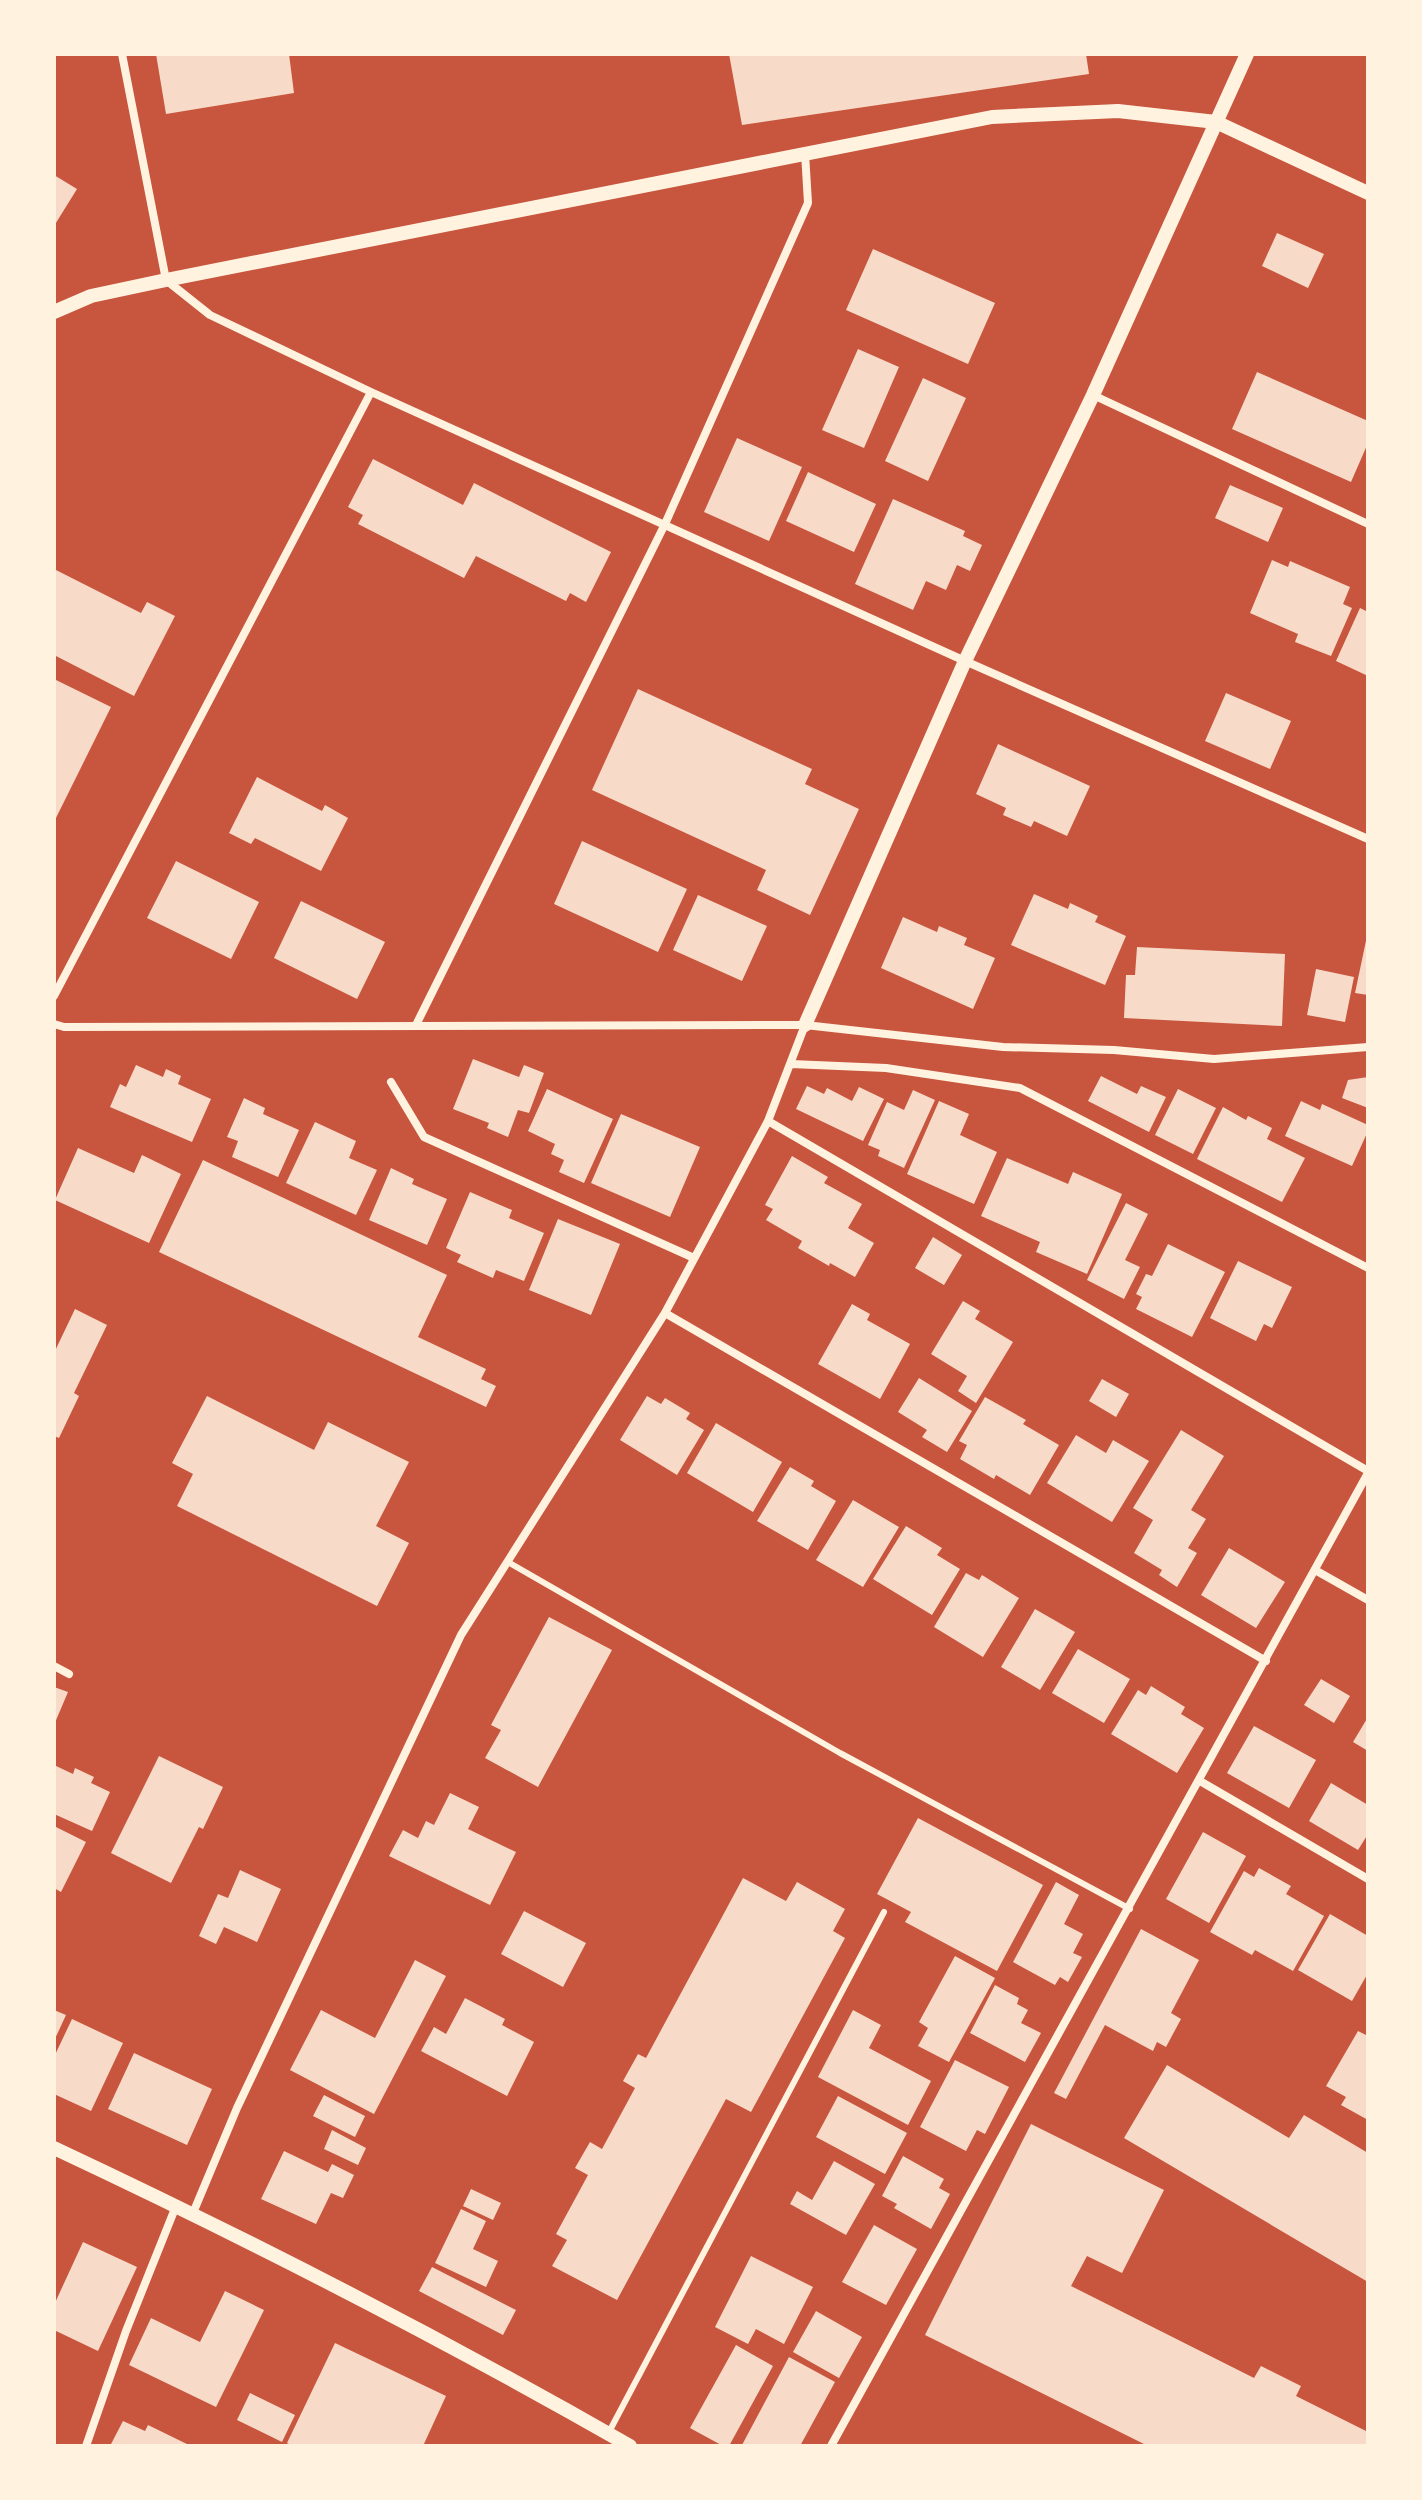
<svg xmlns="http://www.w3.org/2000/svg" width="1422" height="2500" viewBox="0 0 1422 2500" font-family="Figtree,sans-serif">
<rect width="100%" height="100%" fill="#c8553d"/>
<path fill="#f7dbc8" d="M 156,54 L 289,54 L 294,93 L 166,114 Z
M 729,54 L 1086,54 L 1089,74 L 742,125 Z
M 54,175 L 77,189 L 54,226 Z
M 1277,233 L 1324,254 L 1308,288 L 1262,266 Z
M 873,249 L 995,303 L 968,364 L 846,310 Z
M 858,349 L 899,367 L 864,448 L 822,430 Z
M 1257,372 L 1368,421 L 1368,443 L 1351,482 L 1232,429 Z
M 923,378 L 966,398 L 928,481 L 885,461 Z
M 737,438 L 802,467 L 769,541 L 704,512 Z
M 373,459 L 463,505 L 474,483 L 611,552 L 586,602 L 570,593 L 566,601 L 476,556 L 464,578 L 358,524 L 363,515 L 348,507 Z
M 808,472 L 876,504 L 854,552 L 786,521 Z
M 1230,485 L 1283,508 L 1268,542 L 1215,518 Z
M 893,499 L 965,531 L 963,536 L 982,545 L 970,571 L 957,565 L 946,590 L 926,581 L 913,610 L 855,584 Z
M 1272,560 L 1288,567 L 1290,561 L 1350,587 L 1343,604 L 1352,608 L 1331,656 L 1295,642 L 1298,634 L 1250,613 Z
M 54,569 L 141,613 L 147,602 L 175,616 L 134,696 L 54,655 Z
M 1360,608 L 1368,612 L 1368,676 L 1336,661 Z
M 54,679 L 111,707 L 54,822 Z
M 638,689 L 812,769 L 805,784 L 859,809 L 810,915 L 757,890 L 766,870 L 592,790 Z
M 1226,693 L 1291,721 L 1270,769 L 1205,741 Z
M 998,744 L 1090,786 L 1067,836 L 1034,821 L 1031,827 L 1003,815 L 1006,808 L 976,794 Z
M 257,777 L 322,811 L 325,805 L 348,818 L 321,871 L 255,838 L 251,844 L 229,833 Z
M 582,841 L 687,889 L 658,952 L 554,904 Z
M 176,861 L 259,902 L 231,959 L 147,918 Z
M 1034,894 L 1068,909 L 1070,903 L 1098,916 L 1095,922 L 1126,936 L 1105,985 L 1011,945 Z
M 698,895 L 767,926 L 742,981 L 673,950 Z
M 301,901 L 385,942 L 357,999 L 274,958 Z
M 903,917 L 937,932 L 939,926 L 967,938 L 964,945 L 995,958 L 973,1009 L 881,968 Z
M 1367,936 L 1368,936 L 1368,995 L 1355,993 Z
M 1137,947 L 1285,954 L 1282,1026 L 1124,1018 L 1126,975 L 1135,975 Z
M 1316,969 L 1354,977 L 1345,1022 L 1307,1015 Z
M 473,1059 L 519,1077 L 524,1065 L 544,1073 L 529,1113 L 518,1110 L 508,1137 L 487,1128 L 489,1123 L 453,1109 Z
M 136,1065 L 163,1077 L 166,1069 L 181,1076 L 178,1084 L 211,1099 L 192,1142 L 110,1107 L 120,1084 L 126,1087 Z
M 1101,1076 L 1137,1094 L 1141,1086 L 1166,1097 L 1149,1132 L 1088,1101 Z
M 1368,1077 L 1368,1108 L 1342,1098 L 1348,1080 Z
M 807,1086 L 824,1094 L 827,1088 L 852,1101 L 859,1087 L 884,1099 L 863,1141 L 796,1109 Z
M 547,1089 L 613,1119 L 584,1183 L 559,1172 L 564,1160 L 551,1154 L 555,1144 L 528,1131 Z
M 1178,1089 L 1216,1108 L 1193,1154 L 1155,1135 Z
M 913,1090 L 935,1100 L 904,1168 L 878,1156 L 880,1150 L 868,1145 L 887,1102 L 904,1110 Z
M 244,1098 L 265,1108 L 263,1114 L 299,1130 L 278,1177 L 232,1157 L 238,1141 L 227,1137 Z
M 939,1101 L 969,1114 L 960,1135 L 997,1152 L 974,1204 L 907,1174 Z
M 1301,1101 L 1320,1110 L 1322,1104 L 1368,1125 L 1368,1131 L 1352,1166 L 1285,1136 Z
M 1223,1107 L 1246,1120 L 1248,1116 L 1272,1128 L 1267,1139 L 1305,1158 L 1282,1202 L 1197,1159 Z
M 621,1114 L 700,1147 L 670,1217 L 591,1183 Z
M 315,1122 L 356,1141 L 349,1158 L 377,1170 L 356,1215 L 286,1183 Z
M 78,1148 L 134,1173 L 142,1155 L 181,1174 L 149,1243 L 55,1200 Z
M 792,1156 L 828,1177 L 824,1183 L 862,1204 L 848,1228 L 874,1243 L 855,1277 L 830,1263 L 829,1266 L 798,1248 L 802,1241 L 766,1220 L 773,1209 L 765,1205 Z
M 1007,1158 L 1068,1184 L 1073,1172 L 1122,1194 L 1087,1274 L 1036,1252 L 1040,1242 L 981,1216 Z
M 203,1160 L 447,1275 L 418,1337 L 486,1369 L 481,1379 L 496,1386 L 486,1407 L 159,1252 Z
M 391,1168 L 414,1179 L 412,1184 L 447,1199 L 427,1245 L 369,1220 Z
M 470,1192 L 512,1210 L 509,1218 L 544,1233 L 524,1281 L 496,1270 L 493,1278 L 457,1262 L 461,1255 L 446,1248 Z
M 1126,1203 L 1148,1214 L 1125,1260 L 1140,1267 L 1124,1299 L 1087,1280 Z
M 558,1219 L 620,1244 L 591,1315 L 529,1290 Z
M 933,1237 L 962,1255 L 944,1285 L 915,1268 Z
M 1168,1244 L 1225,1272 L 1192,1337 L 1136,1309 L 1142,1297 L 1136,1294 L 1146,1274 L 1152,1276 Z
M 1238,1261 L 1292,1287 L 1272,1328 L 1264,1324 L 1256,1341 L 1210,1318 Z
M 963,1301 L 980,1311 L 975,1319 L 1013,1342 L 976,1403 L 958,1391 L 967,1376 L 931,1354 Z
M 852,1304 L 870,1314 L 867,1320 L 910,1344 L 880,1399 L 818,1364 Z
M 75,1309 L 107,1325 L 74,1393 L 79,1396 L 59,1438 L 54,1436 L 54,1353 Z
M 919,1378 L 972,1411 L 947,1452 L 922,1437 L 927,1430 L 898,1412 Z
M 1102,1379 L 1129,1394 L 1116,1417 L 1089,1401 Z
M 207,1396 L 314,1450 L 328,1422 L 409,1462 L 376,1526 L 409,1543 L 377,1606 L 177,1506 L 193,1474 L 172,1463 Z
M 647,1396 L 661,1404 L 665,1398 L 690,1413 L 686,1419 L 704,1430 L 677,1475 L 620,1440 Z
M 985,1397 L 1026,1420 L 1023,1424 L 1059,1445 L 1030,1495 L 996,1475 L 994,1479 L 960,1459 L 967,1445 L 959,1441 Z
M 716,1423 L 782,1462 L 753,1512 L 687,1473 Z
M 1181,1430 L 1224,1456 L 1191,1510 L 1206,1519 L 1188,1548 L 1197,1553 L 1177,1587 L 1159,1575 L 1162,1570 L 1134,1553 L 1153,1520 L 1133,1508 Z
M 1076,1435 L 1106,1453 L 1113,1440 L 1149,1461 L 1112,1522 L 1047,1483 Z
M 790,1467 L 814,1481 L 811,1486 L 836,1501 L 808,1550 L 757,1521 Z
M 853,1500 L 899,1527 L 863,1587 L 816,1560 Z
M 906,1526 L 942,1548 L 937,1555 L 960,1569 L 932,1615 L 873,1579 Z
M 1229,1548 L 1285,1582 L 1256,1628 L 1201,1595 Z
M 966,1573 L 979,1580 L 982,1575 L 1019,1598 L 983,1657 L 934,1627 Z
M 1035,1609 L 1075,1632 L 1040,1690 L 1001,1667 Z
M 549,1617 L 612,1650 L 538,1787 L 485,1758 L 501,1730 L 491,1725 Z
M 1078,1649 L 1130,1679 L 1104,1723 L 1052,1693 Z
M 1321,1679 L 1350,1696 L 1334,1723 L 1304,1705 Z
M 1151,1686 L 1185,1707 L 1181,1714 L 1204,1728 L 1177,1773 L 1111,1734 L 1138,1690 L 1146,1695 Z
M 54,1687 L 68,1692 L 54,1725 Z
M 1368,1717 L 1368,1751 L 1353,1742 Z
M 1254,1726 L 1316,1760 L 1289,1808 L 1227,1773 Z
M 159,1756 L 223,1787 L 203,1829 L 199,1827 L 171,1883 L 111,1853 Z
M 54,1765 L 73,1774 L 75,1768 L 94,1777 L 91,1783 L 110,1792 L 92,1831 L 54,1814 Z
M 1331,1783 L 1368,1805 L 1368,1834 L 1358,1850 L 1309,1821 Z
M 450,1793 L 479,1807 L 468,1829 L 516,1852 L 490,1905 L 389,1856 L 403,1830 L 418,1838 L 426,1821 L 434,1825 Z
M 918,1818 L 1043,1885 L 997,1971 L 905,1922 L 911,1912 L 877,1894 Z
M 54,1826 L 86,1842 L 61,1892 L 54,1888 Z
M 1203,1832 L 1246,1856 L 1209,1923 L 1166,1899 Z
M 1259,1868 L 1291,1886 L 1286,1894 L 1324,1916 L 1293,1971 L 1255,1950 L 1252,1955 L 1210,1932 L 1244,1871 L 1254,1877 Z
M 240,1870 L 281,1889 L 257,1942 L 224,1927 L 216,1944 L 199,1936 L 218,1894 L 228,1898 Z
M 743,1878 L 786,1901 L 797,1882 L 845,1909 L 833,1931 L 845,1938 L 751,2112 L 726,2099 L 617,2300 L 552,2266 L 567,2240 L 556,2234 L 588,2175 L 575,2168 L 590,2142 L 602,2149 L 635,2088 L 623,2081 L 638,2054 L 646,2058 Z
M 1056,1882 L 1079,1895 L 1064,1924 L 1083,1934 L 1073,1953 L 1082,1957 L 1068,1982 L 1060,1977 L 1055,1985 L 1013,1962 Z
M 524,1911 L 586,1943 L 563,1987 L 501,1954 Z
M 1330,1914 L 1368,1936 L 1368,1973 L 1352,2001 L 1298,1970 Z
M 1141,1929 L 1199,1960 L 1171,2013 L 1181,2019 L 1166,2047 L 1157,2042 L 1153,2051 L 1105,2025 L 1066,2099 L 1054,2093 Z
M 955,1956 L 995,1978 L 949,2062 L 918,2046 L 928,2028 L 919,2022 Z
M 415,1960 L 446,1976 L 374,2114 L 290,2070 L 321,2010 L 375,2038 Z
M 995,1985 L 1019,1998 L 1017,2004 L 1028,2010 L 1021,2023 L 1041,2033 L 1025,2062 L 970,2033 Z
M 465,1998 L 505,2019 L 502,2025 L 534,2042 L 507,2096 L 421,2051 L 434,2027 L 446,2034 Z
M 54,2010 L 66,2015 L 54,2041 Z
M 853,2010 L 881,2025 L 869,2048 L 931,2081 L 908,2125 L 818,2077 Z
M 72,2019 L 123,2043 L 91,2111 L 54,2094 L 54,2057 Z
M 1358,2031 L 1368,2036 L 1368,2120 L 1341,2105 L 1346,2097 L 1326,2086 Z
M 134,2053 L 212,2089 L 187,2145 L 108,2109 Z
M 955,2060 L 1009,2087 L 985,2134 L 977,2130 L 966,2151 L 920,2127 Z
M 1167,2065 L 1289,2138 L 1304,2115 L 1368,2153 L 1368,2282 L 1124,2138 Z
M 324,2095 L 365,2116 L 355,2137 L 313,2116 Z
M 838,2096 L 907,2133 L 885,2174 L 816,2137 Z
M 1031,2124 L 1164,2190 L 1122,2273 L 1087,2256 L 1071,2286 L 1254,2378 L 1261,2366 L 1301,2386 L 1296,2396 L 1368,2432 L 1368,2446 L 1148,2446 L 925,2335 Z
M 332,2130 L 366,2148 L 358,2165 L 324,2149 Z
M 284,2151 L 328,2172 L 332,2164 L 354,2175 L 343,2198 L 331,2193 L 316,2224 L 261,2199 Z
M 903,2156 L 944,2179 L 939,2188 L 950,2194 L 931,2229 L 894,2208 L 897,2204 L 882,2196 Z
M 834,2161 L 875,2184 L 846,2235 L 790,2204 L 797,2191 L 812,2200 Z
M 471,2189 L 501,2203 L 493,2220 L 463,2206 Z
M 461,2209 L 486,2221 L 473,2249 L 498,2261 L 486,2287 L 435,2263 Z
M 874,2225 L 917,2249 L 886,2305 L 842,2282 Z
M 83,2242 L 137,2267 L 98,2351 L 54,2330 L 54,2305 Z
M 751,2256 L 813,2287 L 784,2344 L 756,2329 L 748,2344 L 715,2327 Z
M 432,2267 L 516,2310 L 503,2335 L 419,2291 Z
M 225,2291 L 264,2310 L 216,2407 L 129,2365 L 151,2318 L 200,2342 Z
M 816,2311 L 862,2337 L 839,2378 L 793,2352 Z
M 335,2343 L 446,2396 L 423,2446 L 292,2446 L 287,2443 Z
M 736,2345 L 773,2366 L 729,2446 L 723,2446 L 690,2428 Z
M 789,2357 L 835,2382 L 800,2446 L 745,2446 L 742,2445 Z
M 250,2393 L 295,2415 L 282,2442 L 237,2420 Z
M 123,2421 L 145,2431 L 148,2425 L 191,2446 L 110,2446 Z"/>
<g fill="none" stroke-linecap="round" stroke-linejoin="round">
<path stroke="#fff3e0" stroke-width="6" d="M 508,1562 L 840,1753 L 1130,1909
M 609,2432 L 884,1912"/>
<path stroke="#fff3e0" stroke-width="8" d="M 122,54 L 166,280 L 210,315 L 371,392 L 965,661 L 1368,839
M 1093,395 L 1368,524
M 54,996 L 371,392
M 54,1024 L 64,1027 L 805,1025 L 1003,1047 L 1114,1050 L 1214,1059 L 1368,1047
M 416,1025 L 665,524 L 808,203 L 805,153
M 791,1064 L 886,1068 L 1020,1088 L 1368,1268
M 391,1082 L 424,1137 L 694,1258
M 768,1121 L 1368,1471
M 665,1313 L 1266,1661
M 1315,1570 L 1368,1600
M 54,1666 L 69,1674
M 1200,1781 L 1368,1879
M 193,2213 L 237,2108 L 461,1635 L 665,1313 L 768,1121 L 805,1025
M 86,2446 L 126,2331 L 176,2206
M 831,2446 L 1368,1473"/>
<path stroke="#fff3e0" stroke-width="14" d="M 54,312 L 91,296 L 166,280 L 992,117 L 1118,111 L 1216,122 L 1368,193
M 805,1025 L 965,661 L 1093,395 L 1247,54
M 54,2148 C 250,2240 443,2339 630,2446"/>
</g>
<rect width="1422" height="2500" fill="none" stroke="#fff3e0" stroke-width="112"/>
</svg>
